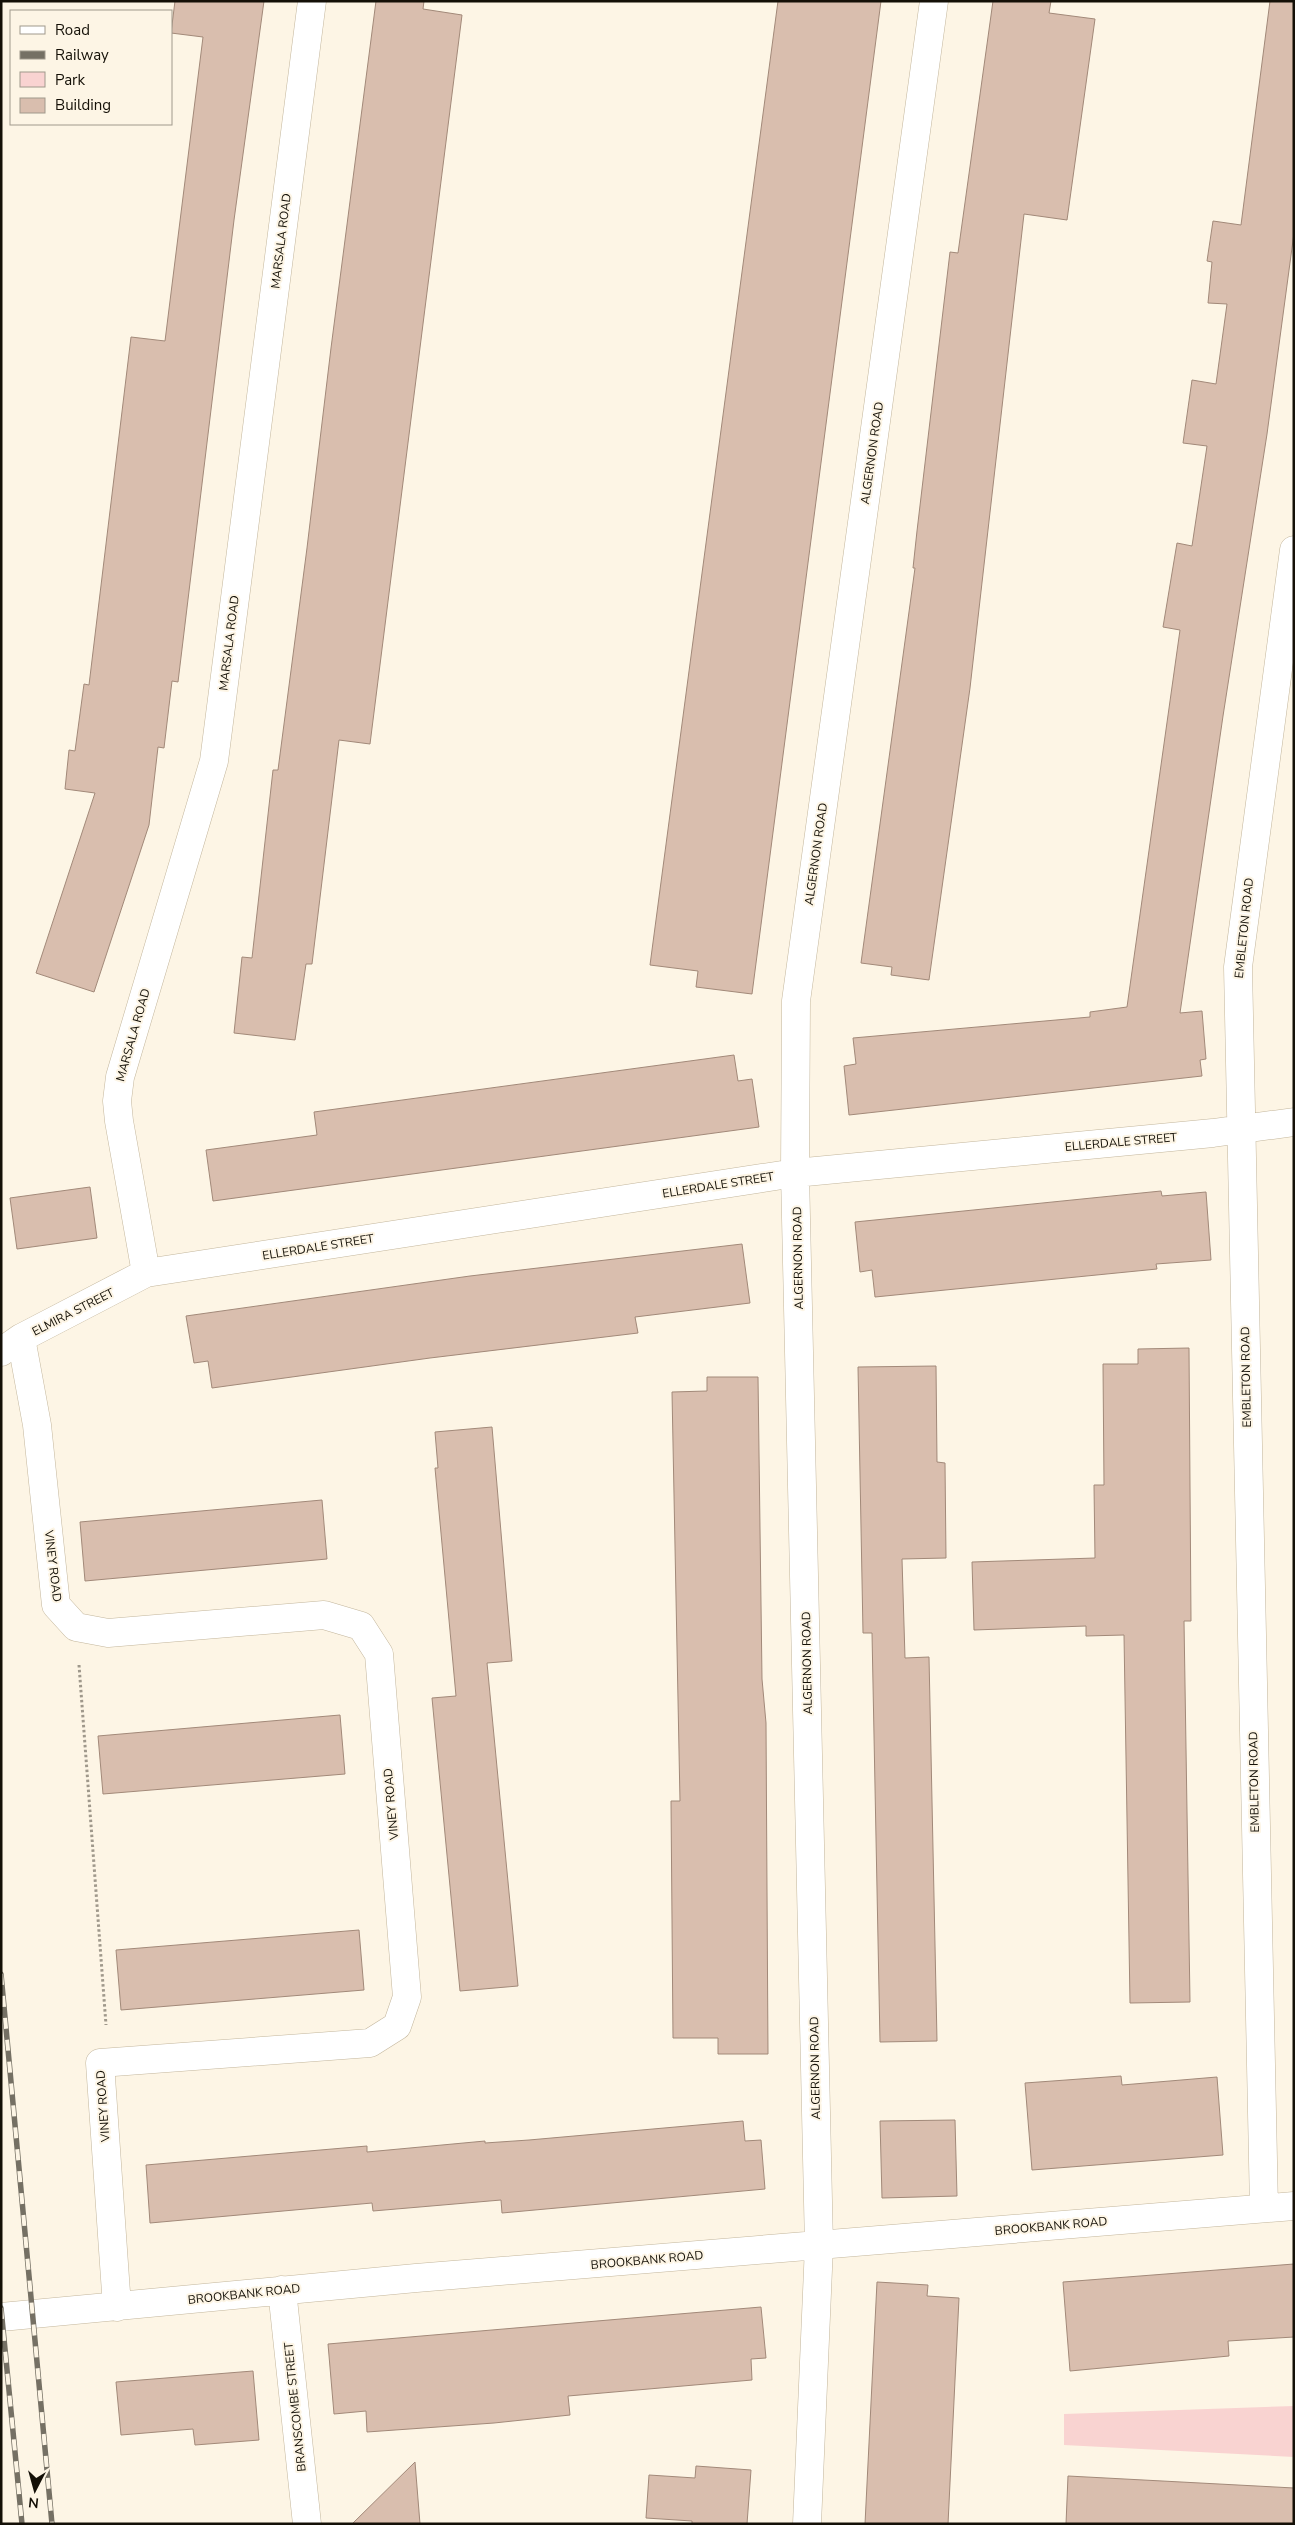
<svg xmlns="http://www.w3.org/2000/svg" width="1295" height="2525" viewBox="0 0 1295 2525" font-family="'Nunito Sans',sans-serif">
<rect width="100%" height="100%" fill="#fdf5e5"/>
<path fill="#f9d3d1" d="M 1294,2406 L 1294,2457 L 1064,2445 L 1064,2414 Z"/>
<path fill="#d9beae" stroke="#a28979" d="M 175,1 L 264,1 L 234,220 L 178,682 L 172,681 L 164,748 L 158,747 L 149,825 L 94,992 L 36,973 L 95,793 L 65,789 L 69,750 L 75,751 L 84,684 L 89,685 L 131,337 L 165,341 L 203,37 L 171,33 Z
M 376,1 L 424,1 L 423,9 L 462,15 L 370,744 L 339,740 L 312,964 L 306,964 L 295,1040 L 234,1033 L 242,957 L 252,958 L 273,770 L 278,770 L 307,548 L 331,348 Z
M 778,1 L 881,1 L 752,994 L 696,987 L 698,971 L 650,965 Z
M 993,1 L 1051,1 L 1049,13 L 1095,19 L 1067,220 L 1024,214 L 970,688 L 929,980 L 891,975 L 892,967 L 861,963 L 915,568 L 913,568 L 917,531 L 950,252 L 958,253 Z
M 1270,1 L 1294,1 L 1294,233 L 1267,434 L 1223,716 L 1180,1013 L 1202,1011 L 1206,1059 L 1200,1060 L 1202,1076 L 849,1115 L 844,1066 L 856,1064 L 853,1038 L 1090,1017 L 1090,1012 L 1127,1007 L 1180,630 L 1163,627 L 1177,543 L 1192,546 L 1207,446 L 1183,443 L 1192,380 L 1216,384 L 1227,304 L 1208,303 L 1212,262 L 1207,261 L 1213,221 L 1241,225 Z
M 734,1055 L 738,1081 L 752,1079 L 759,1127 L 213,1201 L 206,1150 L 317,1135 L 314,1112 Z
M 90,1187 L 97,1238 L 17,1249 L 10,1198 Z
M 1161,1191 L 1162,1196 L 1206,1192 L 1211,1260 L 1156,1264 L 1157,1269 L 875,1297 L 872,1270 L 860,1272 L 855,1222 Z
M 742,1244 L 750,1303 L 635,1317 L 638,1333 L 430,1358 L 212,1388 L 208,1361 L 194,1363 L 186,1316 L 470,1276 Z
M 1189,1348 L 1191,1621 L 1184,1621 L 1190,2002 L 1130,2003 L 1124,1635 L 1086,1636 L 1086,1626 L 974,1630 L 972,1562 L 1095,1558 L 1094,1485 L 1104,1485 L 1103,1364 L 1138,1364 L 1138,1349 Z
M 936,1366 L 937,1462 L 945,1463 L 946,1558 L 902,1559 L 905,1658 L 929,1657 L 937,2041 L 880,2042 L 872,1633 L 863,1633 L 858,1367 Z
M 707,1377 L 758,1377 L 762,1679 L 766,1723 L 768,2054 L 718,2054 L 718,2038 L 673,2038 L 671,1801 L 680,1801 L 672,1392 L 707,1391 Z
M 492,1427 L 512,1661 L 487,1663 L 518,1986 L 460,1991 L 432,1698 L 456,1696 L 435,1468 L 438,1468 L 435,1432 Z
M 322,1500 L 327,1559 L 85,1581 L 80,1522 Z
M 340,1715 L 345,1774 L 103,1794 L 98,1736 Z
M 359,1930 L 364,1990 L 121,2010 L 116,1950 Z
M 1121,2076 L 1122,2085 L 1217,2077 L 1223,2155 L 1032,2170 L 1025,2083 Z
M 955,2120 L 957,2196 L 882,2198 L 880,2121 Z
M 743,2121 L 745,2141 L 761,2140 L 765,2189 L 502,2213 L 501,2200 L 373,2211 L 372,2203 L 150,2223 L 146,2165 L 367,2146 L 367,2152 L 485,2141 L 485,2143 L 529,2140 Z
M 1294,2264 L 1294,2337 L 1228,2341 L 1229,2356 L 1070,2371 L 1063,2282 Z
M 877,2282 L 928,2285 L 927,2296 L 959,2298 L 948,2524 L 865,2524 Z
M 761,2307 L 766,2358 L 751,2359 L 752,2380 L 568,2396 L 570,2415 L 494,2423 L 367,2432 L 366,2411 L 334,2414 L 328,2344 Z
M 253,2371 L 259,2440 L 195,2445 L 193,2429 L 121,2435 L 116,2382 Z
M 415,2462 L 420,2524 L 352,2524 Z
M 696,2466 L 751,2470 L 747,2524 L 692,2524 L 692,2521 L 646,2518 L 649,2475 L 695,2478 Z
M 1068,2476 L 1294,2488 L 1294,2524 L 1066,2524 Z"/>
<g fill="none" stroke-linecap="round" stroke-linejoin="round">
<g stroke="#c3b69c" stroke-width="29">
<path id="minor" d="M 146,1273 L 119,1121 L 117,1101 L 120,1077 L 214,761 L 312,1
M 21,1338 L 37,1425 L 56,1605 L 76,1627 L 108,1633 L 324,1615 L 361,1626 L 379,1654 L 407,1997 L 397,2026 L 370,2043 L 100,2063 L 117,2307
M 1,1352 L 21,1338 L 146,1273 L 795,1173 L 1213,1133 L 1294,1122
M 1264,2208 L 1238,967 L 1294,550
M 282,2290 L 307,2524
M 1,2317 L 416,2278 L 1294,2206
M 807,2524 L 819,2246 L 795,1173 L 796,1001 L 934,1"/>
</g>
<path stroke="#9f988b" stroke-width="3" stroke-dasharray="2.5 2.5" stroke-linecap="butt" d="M 79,1665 L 106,2025"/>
<use href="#minor" stroke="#fff" stroke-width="28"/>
<g stroke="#757064" stroke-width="5.5">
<path id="rail" d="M 1,1974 L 52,2524
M 1,2308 L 22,2524"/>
</g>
<use href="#rail" stroke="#fdf5e5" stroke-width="4" stroke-dasharray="11" stroke-linecap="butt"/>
</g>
<g text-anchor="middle" stroke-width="4" stroke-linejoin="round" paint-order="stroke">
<g font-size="12" fill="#141007" stroke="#fdf5e5">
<text transform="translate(281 241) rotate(-83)" y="4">MARSALA ROAD</text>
<text transform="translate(872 453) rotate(-82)" y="4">ALGERNON ROAD</text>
<text transform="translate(229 643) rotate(-83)" y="4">MARSALA ROAD</text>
<text transform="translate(816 854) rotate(-82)" y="4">ALGERNON ROAD</text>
<text transform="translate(1244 928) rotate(-84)" y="4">EMBLETON ROAD</text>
<text transform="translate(133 1035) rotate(-74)" y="4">MARSALA ROAD</text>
<text transform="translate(1121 1142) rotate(-5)" y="4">ELLERDALE STREET</text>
<text transform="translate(718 1185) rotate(-9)" y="4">ELLERDALE STREET</text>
<text transform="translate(318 1247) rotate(-9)" y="4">ELLERDALE STREET</text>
<text transform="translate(798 1258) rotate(-91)" y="4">ALGERNON ROAD</text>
<text transform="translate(73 1312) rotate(-27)" y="4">ELMIRA STREET</text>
<text transform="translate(1246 1377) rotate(-91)" y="4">EMBLETON ROAD</text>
<text transform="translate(53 1566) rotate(83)" y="4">VINEY ROAD</text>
<text transform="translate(807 1663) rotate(-91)" y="4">ALGERNON ROAD</text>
<text transform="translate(1254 1782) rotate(-91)" y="4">EMBLETON ROAD</text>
<text transform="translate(391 1804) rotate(-95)" y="4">VINEY ROAD</text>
<text transform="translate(815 2068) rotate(-91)" y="4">ALGERNON ROAD</text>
<text transform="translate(103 2106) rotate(-94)" y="4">VINEY ROAD</text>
<text transform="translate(1051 2226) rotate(-5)" y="4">BROOKBANK ROAD</text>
<text transform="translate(647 2260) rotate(-5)" y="4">BROOKBANK ROAD</text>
<text transform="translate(244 2294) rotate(-6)" y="4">BROOKBANK ROAD</text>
<text transform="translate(295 2407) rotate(-96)" y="4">BRANSCOMBE STREET</text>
</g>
</g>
<rect width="1295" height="2525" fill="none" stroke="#141007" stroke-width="5"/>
<rect x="10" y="10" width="162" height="115" fill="#fdf5e5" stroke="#a0998c"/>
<rect x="20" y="26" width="25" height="8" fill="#ffffff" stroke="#a0998c"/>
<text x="55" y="35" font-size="15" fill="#141007">Road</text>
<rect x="20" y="51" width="25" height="8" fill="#757064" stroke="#a0998c"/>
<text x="55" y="60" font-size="15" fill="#141007">Railway</text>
<rect x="20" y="72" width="25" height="15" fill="#f9d3d1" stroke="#a0998c"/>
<text x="55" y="85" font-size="15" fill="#141007">Park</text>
<rect x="20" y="98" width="25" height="15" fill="#d9beae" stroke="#a0998c"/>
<text x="55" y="110" font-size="15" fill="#141007">Building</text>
<g transform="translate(35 2490) rotate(186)" stroke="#fdf5e5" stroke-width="4" paint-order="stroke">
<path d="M0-4L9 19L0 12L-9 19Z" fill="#141007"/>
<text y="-8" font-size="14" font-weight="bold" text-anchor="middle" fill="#141007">N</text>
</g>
</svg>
